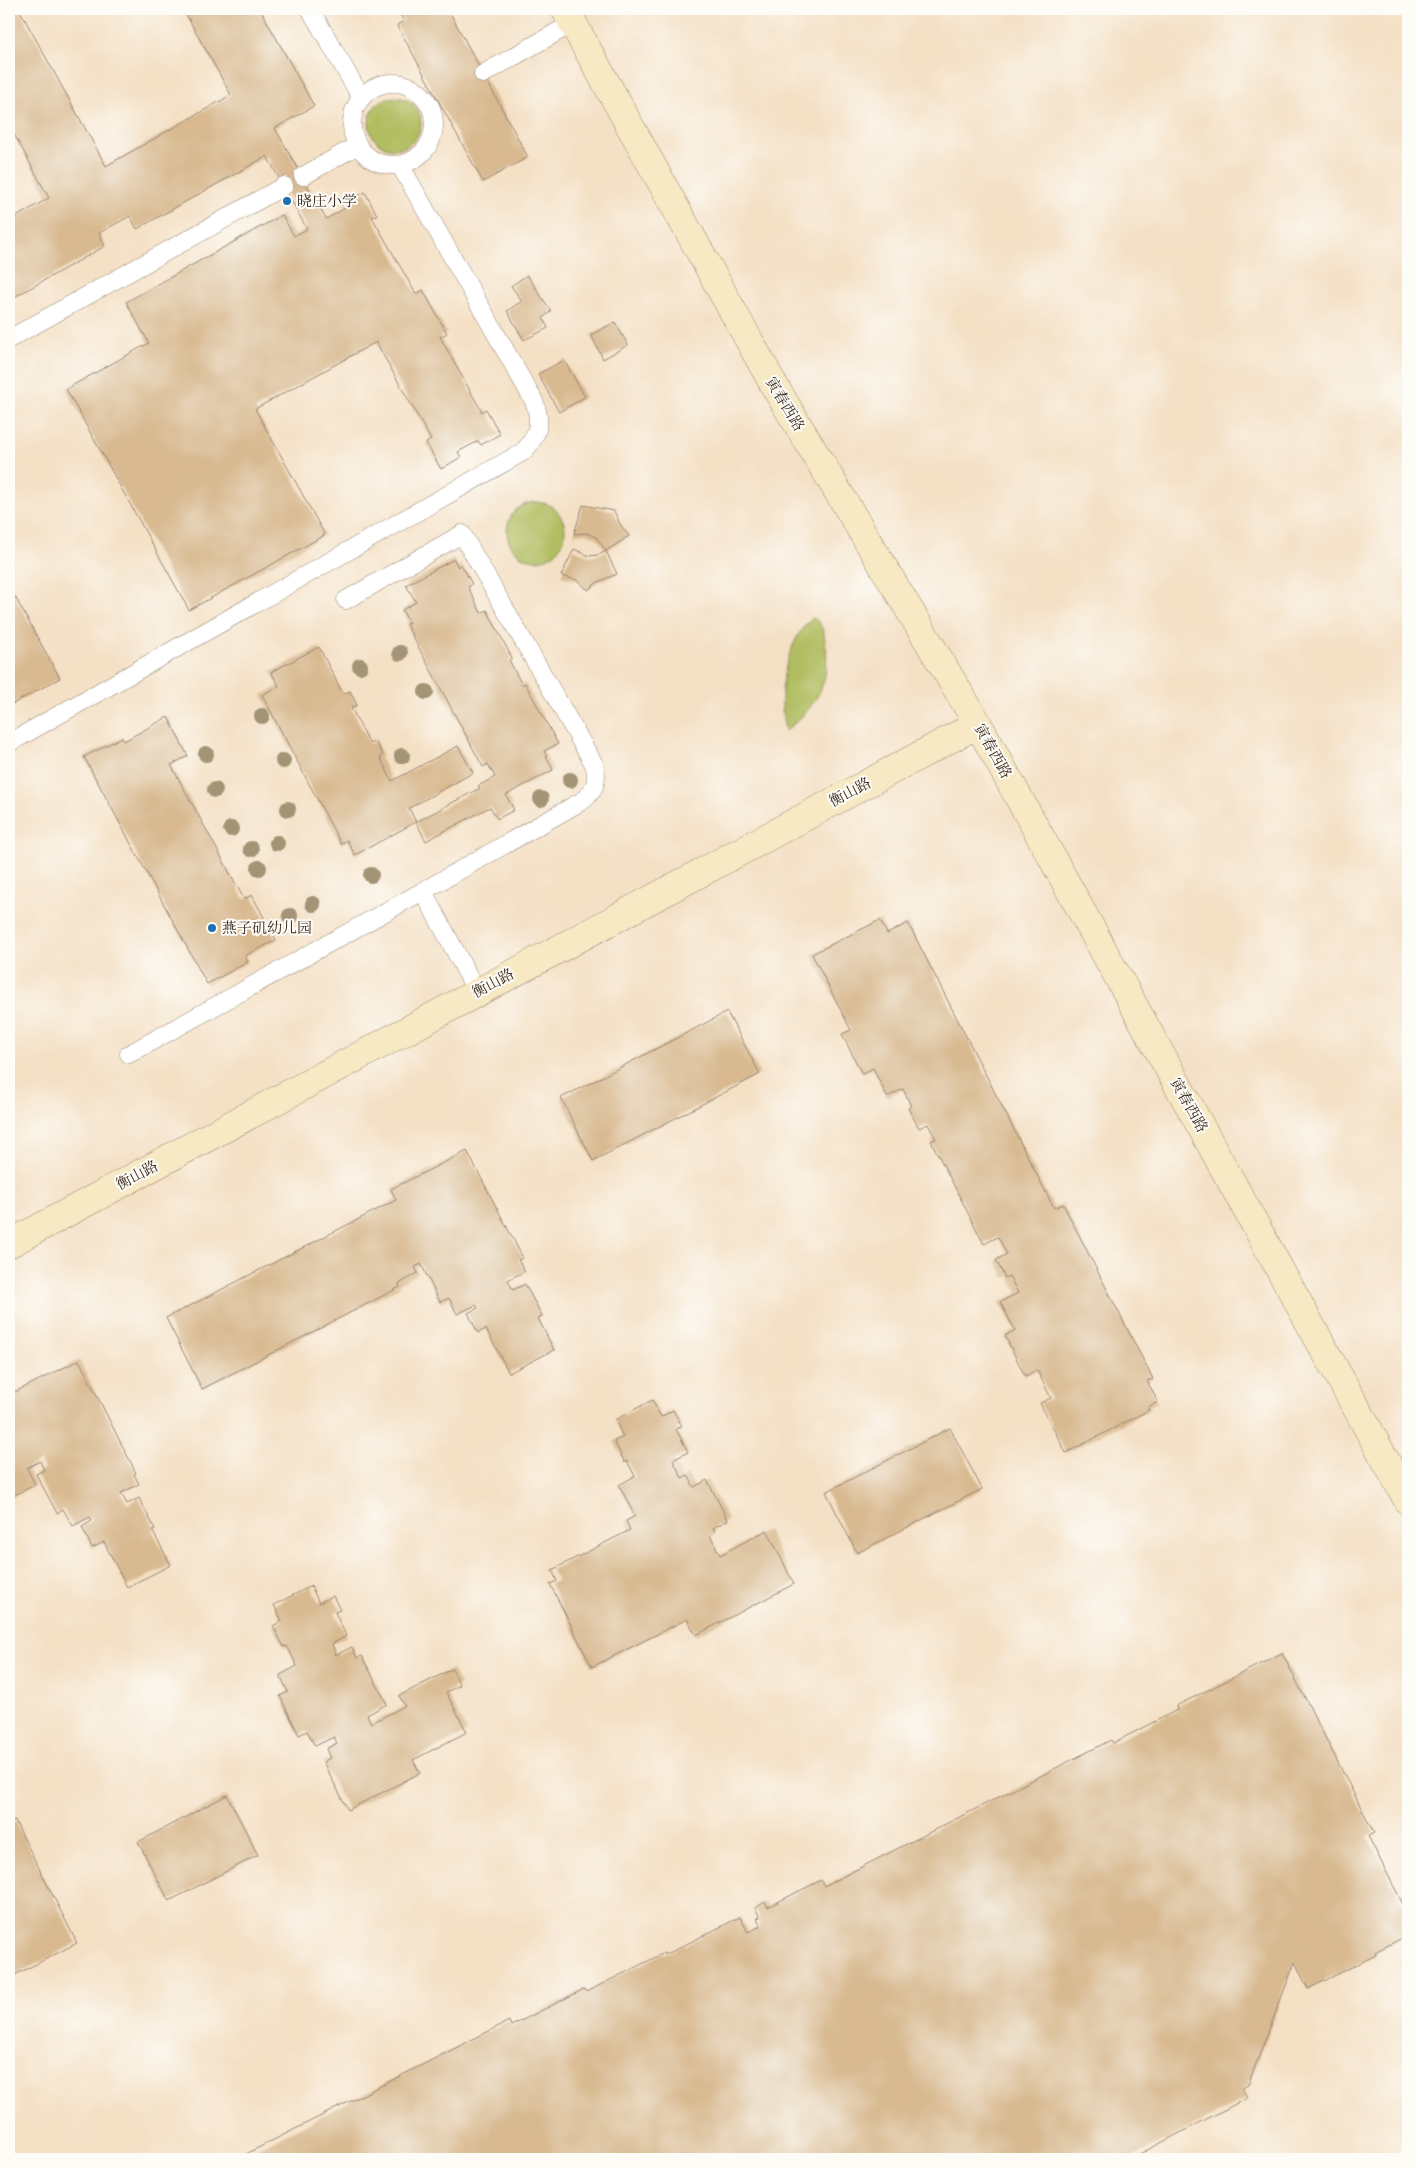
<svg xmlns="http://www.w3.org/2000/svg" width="1417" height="2168" viewBox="0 0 1417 2168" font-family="'Libre Caslon Text','Noto Serif SC',serif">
<rect width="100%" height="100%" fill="#fdfcf7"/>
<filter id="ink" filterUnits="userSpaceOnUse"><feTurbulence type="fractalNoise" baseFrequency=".02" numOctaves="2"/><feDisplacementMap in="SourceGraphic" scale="10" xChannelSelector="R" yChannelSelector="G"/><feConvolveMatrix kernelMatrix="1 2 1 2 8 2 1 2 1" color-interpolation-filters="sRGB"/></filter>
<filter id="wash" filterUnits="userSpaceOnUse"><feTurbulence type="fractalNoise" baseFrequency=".0096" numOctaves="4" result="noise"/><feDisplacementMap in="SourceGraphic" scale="20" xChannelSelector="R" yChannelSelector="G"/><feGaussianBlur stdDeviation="1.12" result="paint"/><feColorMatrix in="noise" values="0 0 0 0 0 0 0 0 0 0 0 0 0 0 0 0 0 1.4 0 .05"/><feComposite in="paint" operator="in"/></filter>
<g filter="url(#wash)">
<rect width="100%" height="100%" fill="#f4e0c5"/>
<path fill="#b0bd60" stroke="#76743f" d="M369 123a26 26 0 1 1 52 0a26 26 0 1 1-52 0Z
M507 531a29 29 0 1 1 58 0a29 29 0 1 1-58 0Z
M 813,618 C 821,621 824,632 825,640 C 832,681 817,707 785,731 C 779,698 781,670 796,639 C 800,632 806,622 813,618 Z"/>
<g id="blocks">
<path fill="#d8b990" d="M 9,9 L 19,9 L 106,166 L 231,95 L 183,9 L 260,9 L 314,106 L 275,128 L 326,219 L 347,207 L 344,204 L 365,192 L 377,215 L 372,217 L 416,294 L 423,290 L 447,333 L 440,337 L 482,412 L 486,409 L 500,434 L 481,445 L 478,441 L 458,452 L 461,457 L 441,469 L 426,443 L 431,440 L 376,342 L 255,409 L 325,535 L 189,610 L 66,389 L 149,343 L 126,302 L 282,215 L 294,236 L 307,229 L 267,156 L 137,229 L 130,216 L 99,233 L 105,246 L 9,300 L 9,221 L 49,198 L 9,125 Z
M 397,9 L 448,9 L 528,157 L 483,182 L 397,25 L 404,21 Z
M 527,275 L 551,311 L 543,318 L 548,328 L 524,340 L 507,311 L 522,301 L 511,286 Z
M 615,322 L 628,345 L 603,359 L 591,335 Z
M 564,360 L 585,397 L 559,412 L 538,374 Z
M 583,505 L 614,511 L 620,524 L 629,536 L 606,551 L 617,574 L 598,582 L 588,590 L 577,580 L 561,576 L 574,549 L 589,556 L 598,555 L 606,551 L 596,537 L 586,533 L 574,534 Z
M 454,559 L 458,567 L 461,564 L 472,584 L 468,587 L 481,613 L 487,610 L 512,658 L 509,660 L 522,685 L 525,683 L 558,744 L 544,751 L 553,770 L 506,795 L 514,810 L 497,819 L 490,807 L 426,841 L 416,822 L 480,788 L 478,786 L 495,777 L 488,764 L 483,767 L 406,624 L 409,623 L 402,610 L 416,602 L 406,585 Z
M 9,586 L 60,678 L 9,706 Z
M 319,647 L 343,694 L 350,691 L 357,705 L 351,708 L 370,744 L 375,741 L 383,755 L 380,757 L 392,781 L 458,746 L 473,773 L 409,808 L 416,822 L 355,855 L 347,840 L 341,844 L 262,695 L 279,686 L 271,672 Z
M 168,717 L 188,756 L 171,765 L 244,899 L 252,895 L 276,940 L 245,956 L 248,962 L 207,984 L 84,757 L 122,737 L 124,741 Z
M 880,920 L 887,934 L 908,923 L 1054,1208 L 1063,1204 L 1153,1379 L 1147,1381 L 1158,1402 L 1148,1407 L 1149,1410 L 1066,1453 L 1040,1403 L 1051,1398 L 1037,1370 L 1025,1376 L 1005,1336 L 1015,1330 L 1000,1302 L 1018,1293 L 1009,1276 L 1005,1278 L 996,1260 L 1007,1254 L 998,1237 L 984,1244 L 931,1141 L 936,1139 L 928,1124 L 919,1128 L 908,1108 L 911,1106 L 903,1089 L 887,1097 L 873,1068 L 862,1074 L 842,1034 L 851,1030 L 812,954 Z
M 727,1012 L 760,1074 L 593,1161 L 561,1098 Z
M 467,1151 L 523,1258 L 518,1260 L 525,1271 L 508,1280 L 513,1290 L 525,1284 L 542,1316 L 538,1318 L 554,1350 L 509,1373 L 486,1329 L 478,1333 L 468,1313 L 478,1308 L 476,1305 L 457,1314 L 449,1298 L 440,1302 L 421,1264 L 415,1267 L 418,1273 L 399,1284 L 400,1287 L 202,1389 L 166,1318 L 396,1200 L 391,1189 Z
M 79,1360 L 136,1473 L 134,1474 L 139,1484 L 121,1493 L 127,1504 L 139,1498 L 155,1529 L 152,1530 L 171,1565 L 127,1587 L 104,1542 L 92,1548 L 82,1527 L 92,1521 L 90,1517 L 73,1526 L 63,1509 L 57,1513 L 36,1474 L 44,1470 L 40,1461 L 27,1468 L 35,1485 L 9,1498 L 9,1414 L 13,1411 L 9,1402 L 9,1395 Z
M 652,1400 L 661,1417 L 673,1410 L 682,1426 L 676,1429 L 688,1452 L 673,1460 L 682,1478 L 688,1475 L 694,1487 L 707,1480 L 728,1520 L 713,1528 L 715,1532 L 710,1535 L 720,1555 L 767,1530 L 794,1584 L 696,1635 L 687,1619 L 592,1667 L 550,1584 L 557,1581 L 552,1570 L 630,1530 L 626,1521 L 635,1516 L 619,1485 L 635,1476 L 627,1461 L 625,1463 L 614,1441 L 623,1437 L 615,1420 Z
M 950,1428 L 982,1489 L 857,1553 L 826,1492 Z
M 311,1586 L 319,1603 L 333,1596 L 340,1610 L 335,1612 L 346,1636 L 332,1644 L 336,1655 L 352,1647 L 357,1658 L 362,1656 L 387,1704 L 367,1715 L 371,1723 L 405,1706 L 399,1696 L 452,1669 L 460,1685 L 446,1692 L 467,1732 L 413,1760 L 420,1773 L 348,1810 L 323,1762 L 330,1758 L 326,1749 L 337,1743 L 334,1737 L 315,1746 L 307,1731 L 299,1735 L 280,1696 L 288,1692 L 280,1675 L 297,1666 L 287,1646 L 284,1647 L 273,1626 L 282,1621 L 274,1605 Z
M 1282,1653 L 1374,1833 L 1368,1836 L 1408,1914 L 1408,1935 L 1375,1952 L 1376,1955 L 1308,1989 L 1295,1962 L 1248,2085 L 1242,2088 L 1247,2098 L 1130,2159 L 236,2159 L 509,2021 L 511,2026 L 584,1989 L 586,1992 L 664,1953 L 665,1955 L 740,1917 L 748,1932 L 761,1926 L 757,1918 L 760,1917 L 755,1908 L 765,1902 L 768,1907 L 821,1880 L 824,1886 L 1111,1740 L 1113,1743 L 1177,1710 L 1176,1706 Z
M 227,1795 L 258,1855 L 169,1901 L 138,1842 Z
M 9,1815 L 12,1822 L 15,1821 L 77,1943 L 9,1978 Z"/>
</g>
</g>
<g filter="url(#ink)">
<use href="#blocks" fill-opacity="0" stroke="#988572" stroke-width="1"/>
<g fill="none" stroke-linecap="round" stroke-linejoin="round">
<g stroke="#988572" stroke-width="19">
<path id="lane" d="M 310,9 L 361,97
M 483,74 L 573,23
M352 124a41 41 0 1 1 82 0a41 41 0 1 1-82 0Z
M 303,176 L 358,145
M 9,339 L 284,186
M 346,600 L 462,534 L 594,764 C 599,780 595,791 582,801 L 423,891 L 477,992
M 9,743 L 523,452 C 538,436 542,422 534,401 L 400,165
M 129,1054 L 423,891"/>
</g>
<g stroke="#988572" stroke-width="29">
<path id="secondary" d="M 565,9 L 775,387 L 978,724 L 1408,1501
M 9,1244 L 978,724"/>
</g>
<use href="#lane" stroke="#fff" stroke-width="18"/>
<use href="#secondary" stroke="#f6e9c3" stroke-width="28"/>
</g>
<g fill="#a29474">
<circle cx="400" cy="653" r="8"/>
<circle cx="360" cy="666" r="8"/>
<circle cx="426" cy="692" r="8"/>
<circle cx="262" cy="716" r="8"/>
<circle cx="206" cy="754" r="8"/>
<circle cx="402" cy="756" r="8"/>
<circle cx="283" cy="761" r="8"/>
<circle cx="570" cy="780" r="8"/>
<circle cx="215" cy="790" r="8"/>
<circle cx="541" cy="799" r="8"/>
<circle cx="288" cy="809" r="8"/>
<circle cx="231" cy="829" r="8"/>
<circle cx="277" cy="843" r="8"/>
<circle cx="251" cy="849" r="8"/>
<circle cx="259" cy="868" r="8"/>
<circle cx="371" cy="875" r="8"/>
<circle cx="313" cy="904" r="8"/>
<circle cx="290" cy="916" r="8"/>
</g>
</g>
<g fill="#1f6fb2" stroke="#fdfcf7" stroke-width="2">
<circle cx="287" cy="201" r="5"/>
<circle cx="212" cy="928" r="5"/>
</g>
<g text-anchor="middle" stroke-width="4" stroke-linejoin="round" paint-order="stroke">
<g font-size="15" fill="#3b2a1e" stroke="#fdfcf7" text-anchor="start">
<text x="297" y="206">晓庄小学</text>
<text x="222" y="933">燕子矶幼儿园</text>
</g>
<g font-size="15" fill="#3b2a1e" stroke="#fdfcf7">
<text transform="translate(785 404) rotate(59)" y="5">寅春西路</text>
<text transform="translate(993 751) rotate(61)" y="5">寅春西路</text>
<text transform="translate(850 792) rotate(-28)" y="5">衡山路</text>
<text transform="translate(493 983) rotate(-28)" y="5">衡山路</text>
<text transform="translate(1189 1105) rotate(61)" y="5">寅春西路</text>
<text transform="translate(137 1175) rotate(-28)" y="5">衡山路</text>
</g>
</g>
<rect width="1417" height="2168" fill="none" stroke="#fdfcf7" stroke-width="30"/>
</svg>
